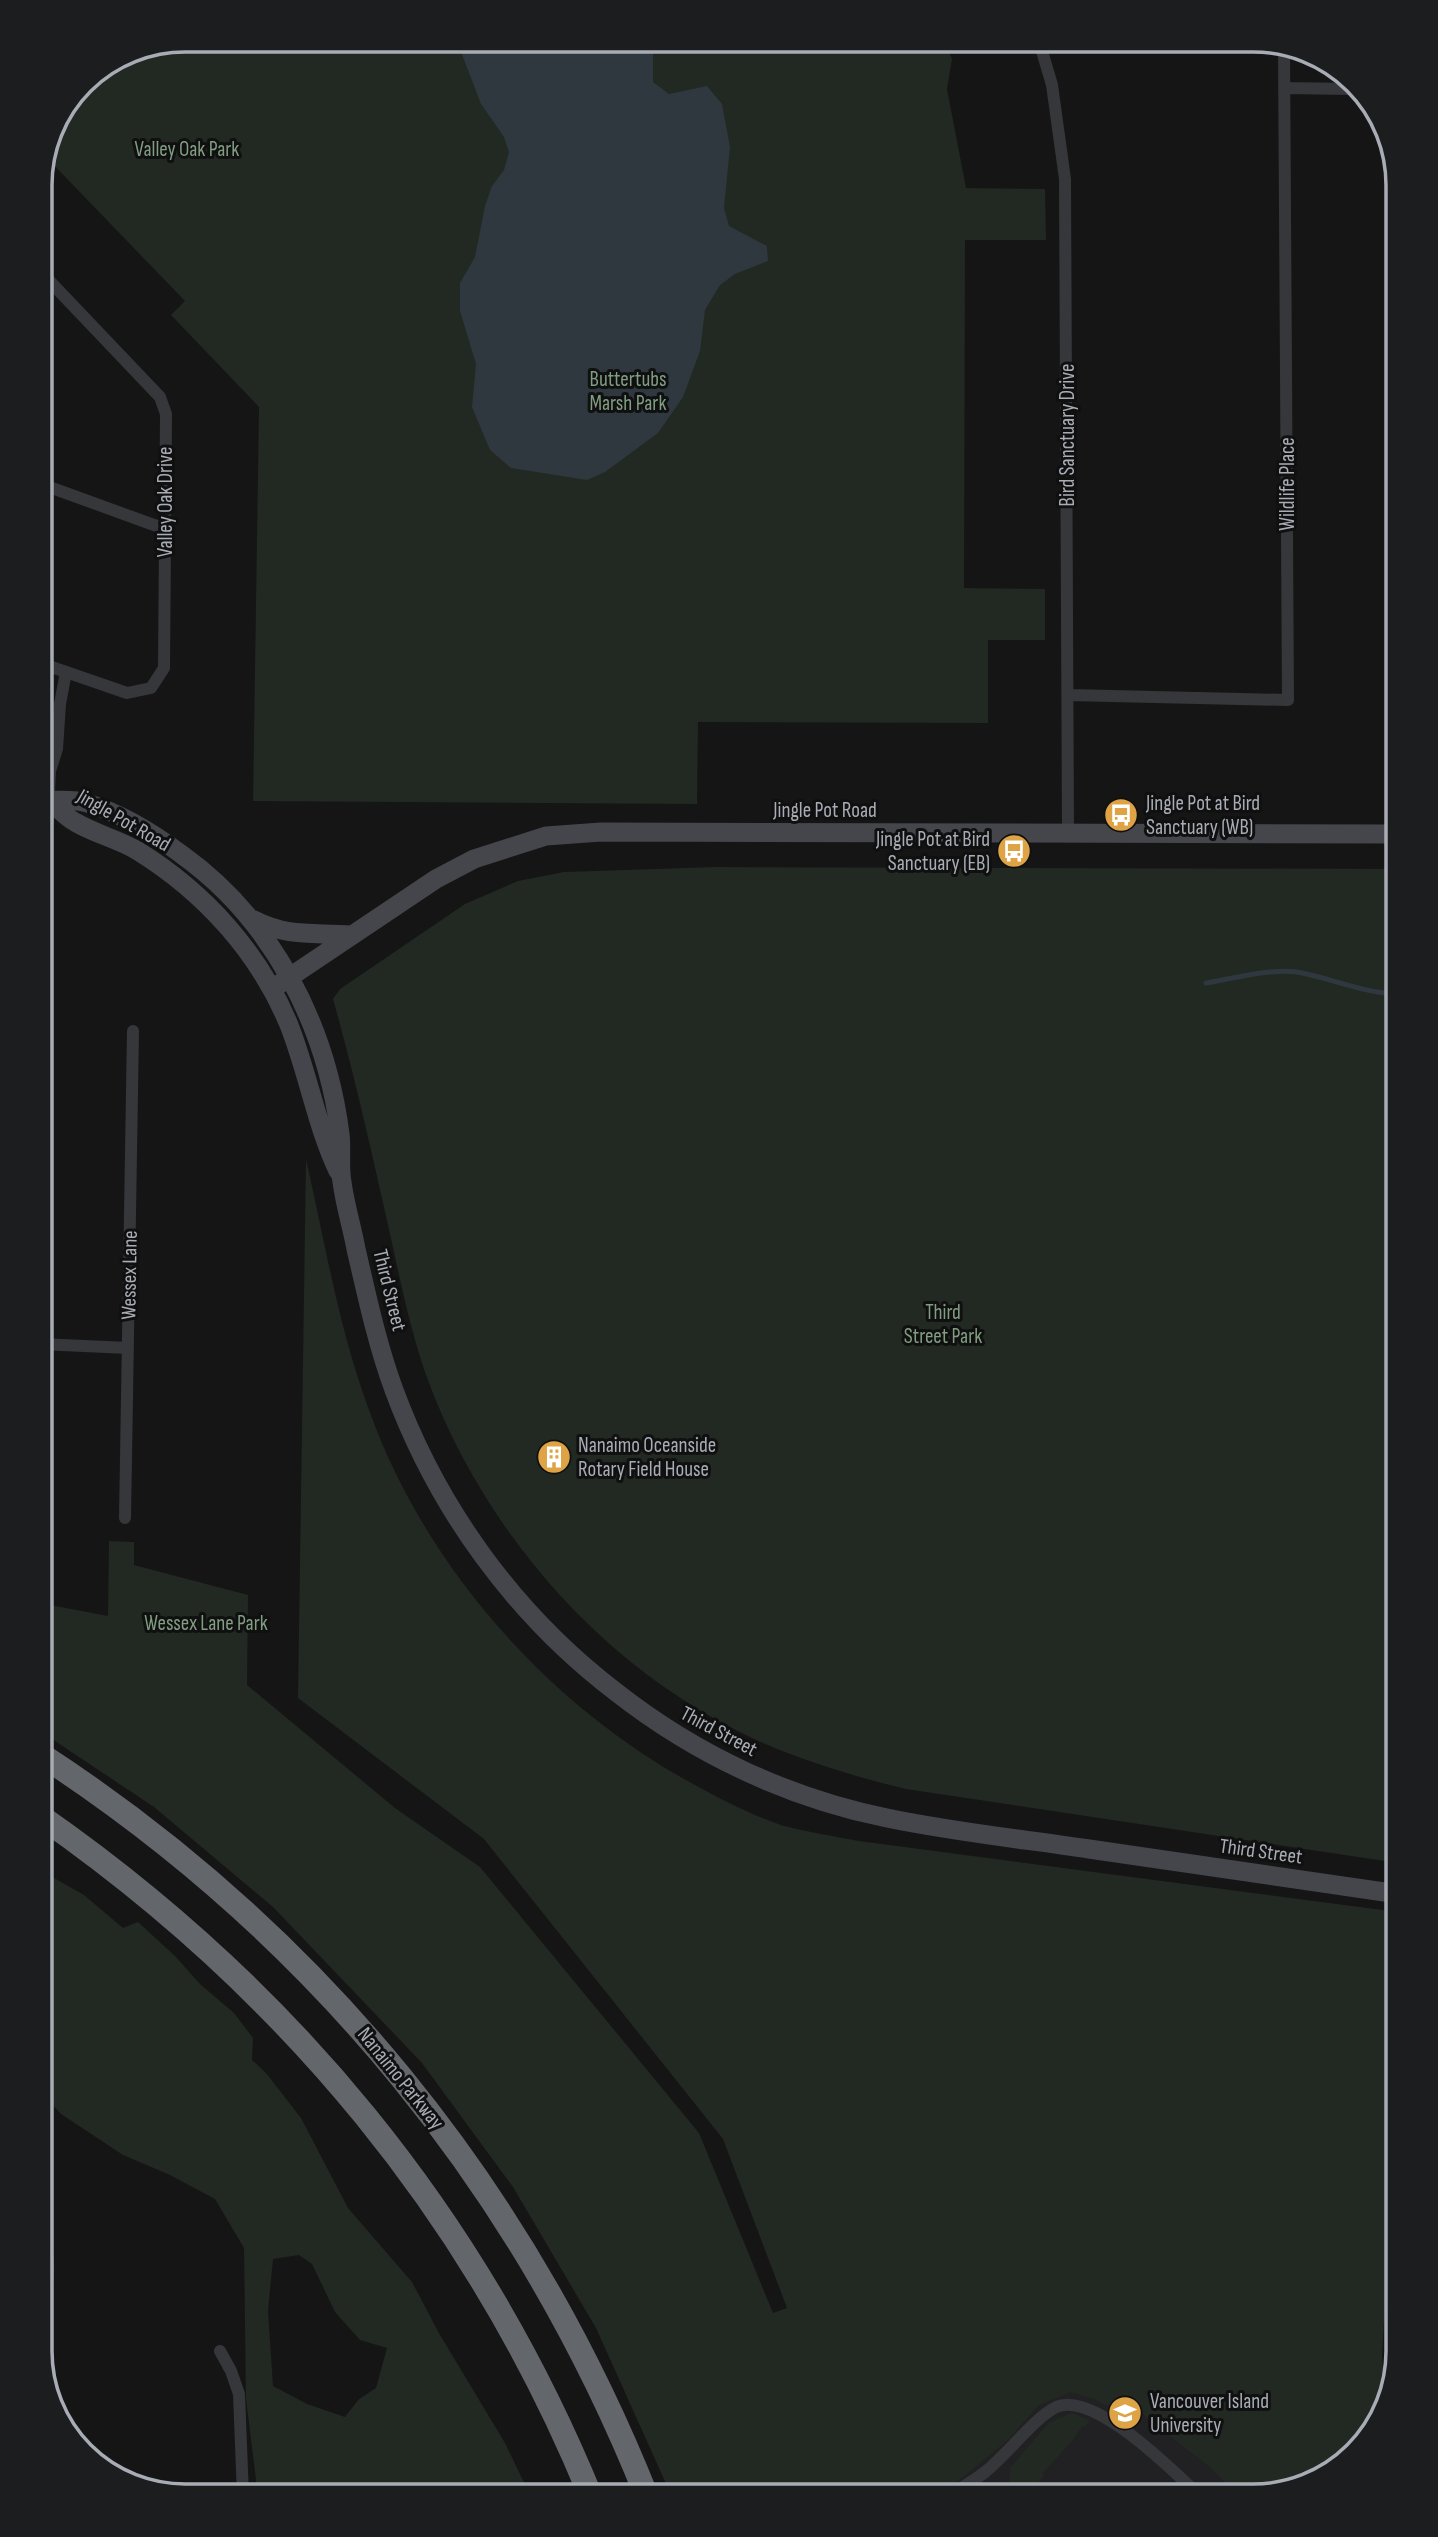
<svg xmlns="http://www.w3.org/2000/svg" width="1438" height="2537" viewBox="0 0 1438 2537" font-family="'Sofia Sans Condensed',sans-serif">
<rect width="100%" height="100%" fill="#151516"/>
<path fill="#212123" d="M 871,2347 L 1382,2356 L 1385,2395 L 1373,2432 L 1316,2482 L 1252,2497 L 870,2497 Z"/>
<path fill="#222822" fill-rule="evenodd" d="M 186,40 L 943,40 L 952,59 L 947,89 L 966,188 L 1045,189 L 1046,240 L 965,240 L 964,588 L 1045,589 L 1045,640 L 988,640 L 988,723 L 698,722 L 697,804 L 253,801 L 259,407 L 171,315 L 185,301 L 45,156 L 51,130 L 83,83 L 130,51 Z
M 717,867 L 1398,869 L 1398,1863 L 906,1789 C 853,1776 802,1761 752,1738 C 604,1669 486,1534 429,1383 C 410,1332 400,1278 388,1225 C 371,1149 354,1074 333,999 L 340,989 L 465,904 L 518,881 L 564,872 Z
M 306,1159 C 325,1243 339,1329 369,1410 C 426,1568 548,1705 695,1785 C 722,1800 752,1815 781,1825 C 806,1832 833,1836 859,1841 L 1398,1912 L 1398,2076 L 1382,2356 L 1384,2396 L 1373,2432 L 1316,2482 L 1252,2497 L 1240,2497 L 1211,2468 L 1124,2400 L 1115,2410 L 1094,2399 L 1071,2392 L 1039,2405 L 1008,2440 L 939,2497 L 672,2497 L 596,2328 L 513,2187 L 422,2063 L 273,1907 L 154,1807 L 40,1731 L 40,1603 L 108,1616 L 109,1541 L 134,1542 L 134,1565 L 248,1595 L 247,1685 L 395,1808 L 480,1867 L 699,2133 L 773,2313 L 787,2308 L 723,2139 L 484,1839 L 298,1698 Z
M 40,1870 L 84,1895 L 123,1928 L 138,1922 L 176,1957 L 200,1984 L 234,2013 L 253,2038 L 252,2060 L 266,2073 L 301,2118 L 348,2208 L 412,2282 L 440,2335 L 505,2443 L 531,2497 L 258,2496 L 246,2399 L 244,2248 L 215,2199 L 170,2175 L 123,2155 L 61,2114 L 40,2091 ZM 299,2255 L 312,2264 L 335,2312 L 360,2340 L 387,2348 L 376,2388 L 359,2399 L 345,2417 L 307,2404 L 273,2386 L 268,2311 L 273,2259 Z
M 1072,2413 L 1090,2420 L 1085,2427 L 1082,2426 L 1073,2440 L 1042,2474 L 1044,2476 L 1038,2483 L 1046,2489 L 1044,2492 L 1049,2496 L 1013,2497 L 1010,2493 L 1012,2490 L 1009,2481 L 1011,2467 L 1048,2423 Z"/>
<path fill="#2f383e" d="M 459,40 L 653,40 L 653,82 L 669,94 L 707,86 L 722,104 L 730,147 L 724,208 L 729,226 L 767,246 L 768,261 L 735,274 L 720,285 L 705,310 L 700,351 L 683,397 L 658,433 L 605,472 L 587,480 L 511,468 L 490,450 L 472,407 L 476,364 L 460,311 L 460,283 L 475,257 L 485,206 L 492,186 L 504,170 L 509,152 L 504,137 L 481,104 L 460,49 Z"/>
<g fill="none" stroke-linecap="round" stroke-linejoin="round">
<path stroke="#2f383e" stroke-width="5" d="M 1206,983 C 1230,979 1274,968 1297,972 C 1331,978 1363,993 1398,994"/>
<path stroke="#36373b" stroke-width="12" d="M 1039,41 L 1052,85 L 1065,179 L 1068,832
M 1284,88 L 1354,89
M 41,484 L 165,529
M 40,663 L 127,693 L 151,688 L 164,668 L 166,414 L 160,397 L 41,272
M 1069,695 L 1288,700 L 1284,48
M 40,848 L 47,832 L 50,771 L 57,749 L 60,704 L 66,672
M 40,1344 L 128,1348
M 125,1518 L 133,1031
M 40,2323 C 47,2290 54,2260 40,2228
M 220,2351 L 231,2371 L 239,2394 L 243,2496
M 950,2497 C 961,2487 974,2481 985,2472 C 1007,2455 1033,2419 1056,2407 C 1094,2390 1174,2472 1201,2497"/>
<path stroke="#45464b" stroke-width="19" d="M 46,799 C 56,805 64,816 75,822 C 95,834 118,839 138,851 C 204,892 259,952 289,1025 C 308,1073 316,1124 338,1171
M 48,800 C 61,801 75,799 87,803 C 120,813 153,833 181,854 C 272,919 326,1024 340,1134 C 342,1150 339,1166 342,1182 C 345,1205 352,1227 356,1249 C 367,1296 377,1344 394,1390 C 438,1509 515,1615 616,1692 C 695,1754 788,1798 887,1818 C 954,1832 1022,1839 1089,1849 C 1192,1864 1295,1879 1398,1894
M 254,920 C 289,938 314,932 351,935
M 272,989 L 436,879 L 474,859 L 546,836 L 601,832 L 1398,834"/>
<path stroke="#63666b" stroke-width="24" d="M 40,1754 C 318,1935 524,2189 647,2497
M 40,1816 C 288,1989 476,2216 591,2497"/>
</g>
<defs>
<g id="bus-disc" transform="scale(1.75)"><circle r="9.5" fill="#dea345" stroke="#101011"/><path d="M-5-6H5V4H4V6H2V4H-2V6H-4V4H-5ZM-3.5-4V0h7V-4ZM-3.5 1.2v1.5H-2V1.2ZM2 1.2v1.5H3.5V1.2Z" fill="#fff"/></g>
<g id="building-disc" transform="scale(1.75)"><circle r="9.5" fill="#dea345" stroke="#101011"/><path d="M-4-6H4V6H1V3H-1V6H-4ZM-2.5-4.3h1.7v1.8h-1.7ZM.8-4.3h1.7v1.8H.8ZM-2.5-1h1.7V.8h-1.7ZM.8-1h1.7V.8H.8Z" fill="#fff"/></g>
<g id="university-disc" transform="scale(1.75)"><circle r="9.5" fill="#dea345" stroke="#101011"/><path d="M0-5L7-2L0 1L-7-2ZM-4 1L0 2.5L4 1V4Q0 6-4 4Z" fill="#fff"/></g>
</defs>
<g fill-rule="evenodd">
<use href="#bus-disc" x="1121" y="815"/>
<use href="#bus-disc" x="1014" y="851"/>
<use href="#building-disc" x="554" y="1457"/>
<use href="#university-disc" x="1125" y="2413"/>
</g>
<g text-anchor="middle" stroke-width="6" stroke-linejoin="round" paint-order="stroke">
<g font-size="21" fill="#819e82" stroke="#101011">
<text x="187" y="156">Valley Oak Park</text>
<text x="628" y="386">Buttertubs<tspan x="628" dy="24">Marsh Park</tspan></text>
<text x="943" y="1319">Third<tspan x="943" dy="24">Street Park</tspan></text>
<text x="206" y="1630">Wessex Lane Park</text>
</g>
<g font-size="21" fill="#a8adb5" stroke="#101011">
<text transform="translate(1067 435) rotate(-90)" y="7">Bird Sanctuary Drive</text>
<text transform="translate(1287 484) rotate(-90)" y="7">Wildlife Place</text>
<text transform="translate(165 502) rotate(-90)" y="7">Valley Oak Drive</text>
<text x="825" y="817">Jingle Pot Road</text>
<text transform="translate(124 820) rotate(30)" y="7">Jingle Pot Road</text>
<text transform="translate(129 1275) rotate(-89)" y="7">Wessex Lane</text>
<text transform="translate(390 1290) rotate(76)" y="7">Third Street</text>
<text transform="translate(719 1731) rotate(28)" y="7">Third Street</text>
<text transform="translate(1261 1851) rotate(8)" y="7">Third Street</text>
<text transform="translate(401 2078) rotate(51)" y="7">Nanaimo Parkway</text>
</g>
<g font-size="21" fill="#a8adb5" stroke="#101011" text-anchor="start">
<text x="1146" y="810">Jingle Pot at Bird<tspan x="1146" dy="24">Sanctuary (WB)</tspan></text>
<text x="990" y="846" text-anchor="end">Jingle Pot at Bird<tspan x="990" dy="24">Sanctuary (EB)</tspan></text>
<text x="578" y="1452">Nanaimo Oceanside<tspan x="578" dy="24">Rotary Field House</tspan></text>
<text x="1150" y="2408">Vancouver Island<tspan x="1150" dy="24">University</tspan></text>
</g>
</g>
<path d="M0 0H1438V2537H0ZM185 52H1253A133 133 0 0 1 1386 185V2351A133 133 0 0 1 1253 2484H185A133 133 0 0 1 52 2351V185A133 133 0 0 1 185 52Z" fill="#1c1d1e" fill-rule="evenodd"/>
<path fill="none" stroke="#a8adb5" stroke-width="3.5" d="M185 52H1253A133 133 0 0 1 1386 185V2351A133 133 0 0 1 1253 2484H185A133 133 0 0 1 52 2351V185A133 133 0 0 1 185 52Z"/>
</svg>
